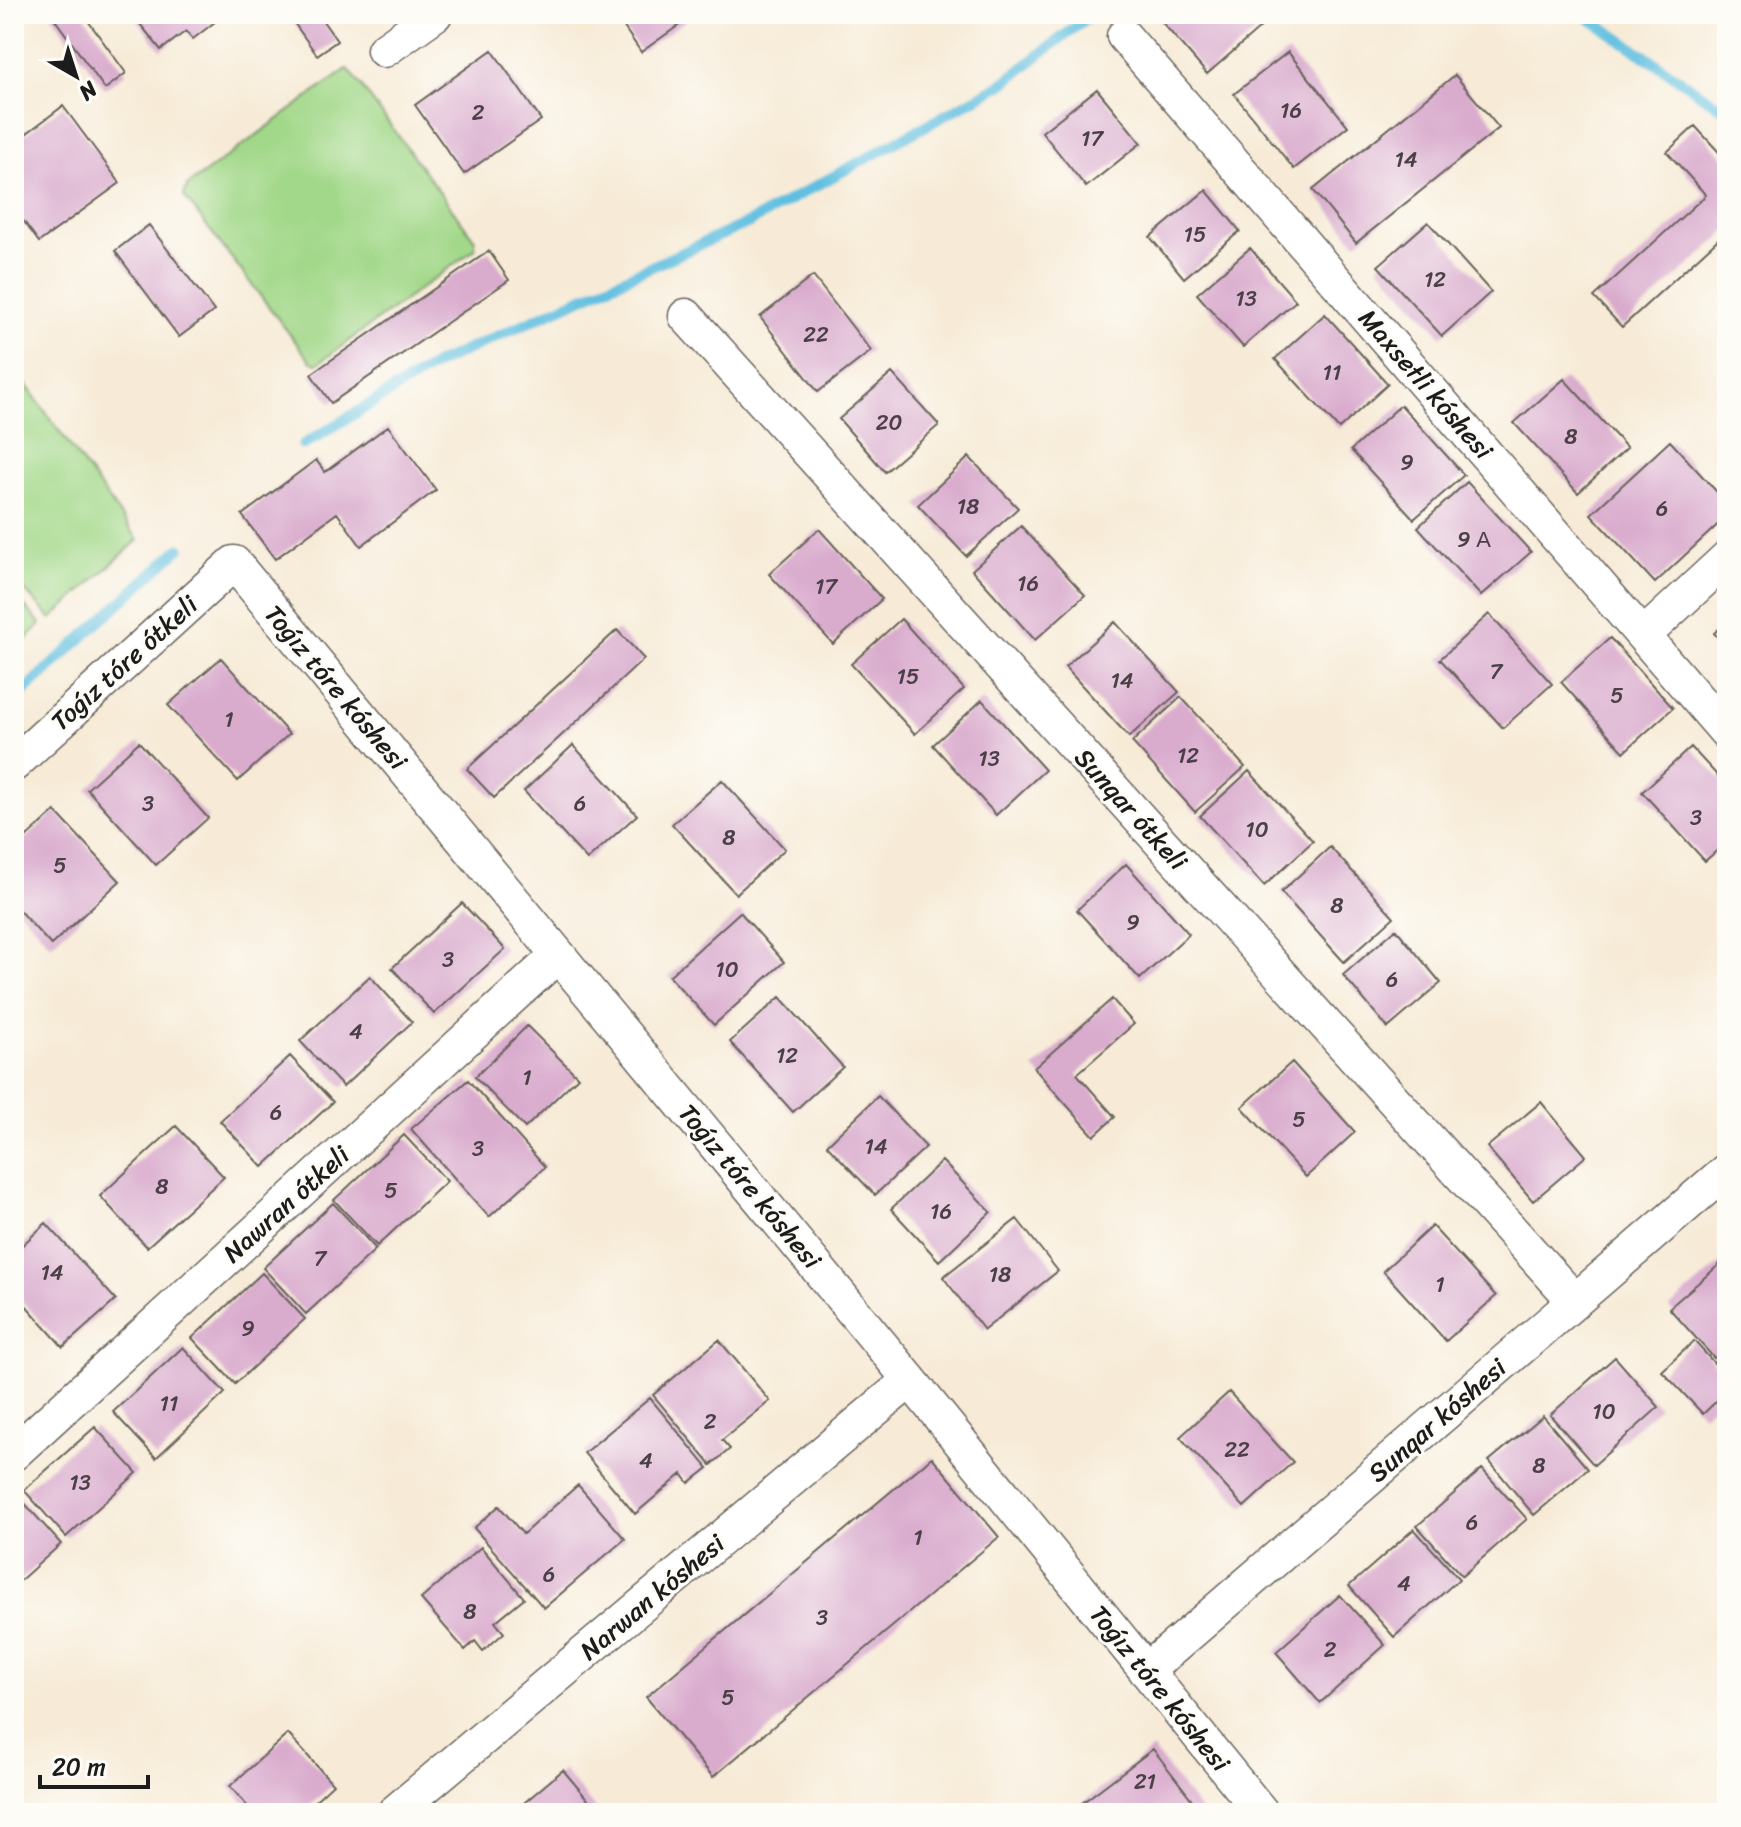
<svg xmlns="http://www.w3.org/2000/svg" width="1741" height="1827" viewBox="0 0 1741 1827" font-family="Sriracha,sans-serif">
<rect width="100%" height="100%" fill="#fdfcf7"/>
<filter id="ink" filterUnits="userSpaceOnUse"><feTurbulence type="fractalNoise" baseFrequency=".0125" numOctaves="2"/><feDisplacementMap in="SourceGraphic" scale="16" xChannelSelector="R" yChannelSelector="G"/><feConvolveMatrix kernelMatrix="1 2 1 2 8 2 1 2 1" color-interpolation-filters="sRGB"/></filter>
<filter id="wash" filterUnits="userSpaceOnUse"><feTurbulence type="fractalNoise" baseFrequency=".006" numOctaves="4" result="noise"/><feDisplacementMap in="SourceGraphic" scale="32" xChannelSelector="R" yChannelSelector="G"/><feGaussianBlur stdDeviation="1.8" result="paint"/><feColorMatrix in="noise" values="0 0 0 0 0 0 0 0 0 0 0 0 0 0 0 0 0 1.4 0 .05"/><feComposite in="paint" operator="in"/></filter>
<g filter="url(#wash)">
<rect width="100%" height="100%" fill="#f7ebd7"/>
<path fill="#a2d889" stroke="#5f7a52" stroke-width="2" d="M 347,69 L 351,72 L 475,240 L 475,249 L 317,364 L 311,362 L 184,196 L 187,186 Z
M 14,368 L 138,540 L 51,619 L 14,578 Z
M 14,595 L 41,624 L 14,651 Z"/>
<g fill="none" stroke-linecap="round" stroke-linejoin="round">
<path stroke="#61bfe0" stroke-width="11" d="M 1583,14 L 1727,112
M 303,445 L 438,363 L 750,222 L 1002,84 L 1092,14
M 14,700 L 180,548"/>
</g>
<g id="blocks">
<path fill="#d9abcd" d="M 51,14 L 83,14 L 126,73 L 105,89 Z
M 132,14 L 225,14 L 193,39 L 186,31 L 161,50 Z
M 301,14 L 318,14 L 337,41 L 317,55 L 292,20 Z
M 615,14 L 695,14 L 641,52 Z
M 1169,14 L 1248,14 L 1260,28 L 1207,74 L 1161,21 Z
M 492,50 L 541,120 L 464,174 L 415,105 Z
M 1288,52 L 1348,126 L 1294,169 L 1234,94 Z
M 1455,75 L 1499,128 L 1356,243 L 1313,190 Z
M 1097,89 L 1141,143 L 1086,187 L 1042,132 Z
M 63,106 L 120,183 L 39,242 L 14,208 L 14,143 Z
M 1695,126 L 1727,161 L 1727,231 L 1622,327 L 1594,297 L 1706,195 L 1667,152 Z
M 1206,190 L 1240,231 L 1184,278 L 1150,237 Z
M 1428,222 L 1491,292 L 1442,336 L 1378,266 Z
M 149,225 L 214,311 L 179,337 L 115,251 Z
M 1250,248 L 1296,301 L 1243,347 L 1197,294 Z
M 489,251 L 509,280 L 331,403 L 311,374 Z
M 813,276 L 871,351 L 818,392 L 760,317 Z
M 1325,314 L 1388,384 L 1339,429 L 1275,359 Z
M 892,373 L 939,425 L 885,472 L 839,419 Z
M 1564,379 L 1627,448 L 1578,493 L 1514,423 Z
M 1401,405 L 1464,475 L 1414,519 L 1351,450 Z
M 388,426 L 436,490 L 361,546 L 337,513 L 275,559 L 242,515 L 316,460 L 325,472 Z
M 1670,441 L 1727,503 L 1727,516 L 1655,583 L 1591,514 Z
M 969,457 L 1018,508 L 966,556 L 918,505 Z
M 1467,482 L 1531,552 L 1481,596 L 1418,527 Z
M 1021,526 L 1085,595 L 1035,640 L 972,570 Z
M 819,529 L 882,599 L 833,644 L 769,574 Z
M 1489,614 L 1552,684 L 1503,728 L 1440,659 Z
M 901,619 L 964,689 L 915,734 L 851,664 Z
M 1115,622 L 1179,692 L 1129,737 L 1065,667 Z
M 1727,622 L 1727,648 L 1714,633 Z
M 617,630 L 644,659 L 494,798 L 467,769 Z
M 1610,638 L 1673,708 L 1624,752 L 1561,682 Z
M 221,658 L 289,734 L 238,781 L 168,705 Z
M 1181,697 L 1245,767 L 1195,812 L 1132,742 Z
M 982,700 L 1045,770 L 996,815 L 933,745 Z
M 139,742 L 208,818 L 156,865 L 87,789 Z
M 573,745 L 637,815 L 587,860 L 524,791 Z
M 1691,747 L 1727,786 L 1727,842 L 1705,861 L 1642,792 Z
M 1249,771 L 1313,841 L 1264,886 L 1200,816 Z
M 722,780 L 785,849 L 736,894 L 672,824 Z
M 55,811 L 120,881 L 51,945 L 14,905 L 14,849 Z
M 1330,847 L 1394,917 L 1344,962 L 1281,892 Z
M 1126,864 L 1189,934 L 1140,979 L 1077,910 Z
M 462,903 L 505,949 L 434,1014 L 392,968 Z
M 740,912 L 784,962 L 714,1025 L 669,976 Z
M 1396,929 L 1441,983 L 1388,1028 L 1343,975 Z
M 370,976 L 412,1022 L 343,1087 L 300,1041 Z
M 780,997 L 843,1067 L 793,1112 L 730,1042 Z
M 1112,999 L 1134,1024 L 1077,1074 L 1115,1117 L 1094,1136 L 1034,1068 Z
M 527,1026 L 578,1077 L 525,1128 L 475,1077 Z
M 290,1056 L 333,1102 L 263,1167 L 220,1121 Z
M 1292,1062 L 1355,1132 L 1306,1177 L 1242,1107 Z
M 468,1080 L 545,1167 L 489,1217 L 411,1129 Z
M 878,1096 L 926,1147 L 875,1195 L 827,1145 Z
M 1541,1102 L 1586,1156 L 1533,1201 L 1487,1147 Z
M 176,1126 L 224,1177 L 147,1247 L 100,1196 Z
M 404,1135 L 447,1181 L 377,1246 L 334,1200 Z
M 942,1161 L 991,1212 L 939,1261 L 891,1209 Z
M 333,1203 L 376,1249 L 306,1314 L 263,1268 Z
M 1017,1219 L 1058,1271 L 984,1330 L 943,1277 Z
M 46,1223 L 116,1300 L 63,1347 L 14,1292 L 14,1253 Z
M 1432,1226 L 1496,1296 L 1446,1341 L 1383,1271 Z
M 1727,1258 L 1727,1347 L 1714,1358 L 1669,1308 Z
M 262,1273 L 305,1319 L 235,1384 L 192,1338 Z
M 719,1340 L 770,1401 L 722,1440 L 730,1449 L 711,1465 L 653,1395 Z
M 1694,1341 L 1727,1377 L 1727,1391 L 1703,1414 L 1662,1371 Z
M 183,1347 L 225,1393 L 156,1458 L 113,1412 Z
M 1615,1357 L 1659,1407 L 1594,1465 L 1550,1415 Z
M 1229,1392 L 1293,1462 L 1244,1507 L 1180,1437 Z
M 650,1398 L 708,1468 L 689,1483 L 682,1474 L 635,1514 L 584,1453 Z
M 1543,1416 L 1588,1469 L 1534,1515 L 1489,1461 Z
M 95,1427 L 137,1473 L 66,1537 L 24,1490 Z
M 932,1457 L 999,1537 L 713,1777 L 646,1697 Z
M 1482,1469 L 1527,1519 L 1462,1576 L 1417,1526 Z
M 578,1485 L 625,1539 L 544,1608 L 474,1528 L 499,1506 L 523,1534 Z
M 19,1497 L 61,1544 L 14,1586 L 14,1501 Z
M 1414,1529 L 1459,1579 L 1394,1637 L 1349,1586 Z
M 481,1547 L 524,1598 L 495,1622 L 504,1633 L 483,1651 L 475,1641 L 465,1650 L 421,1599 Z
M 1340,1595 L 1385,1645 L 1320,1703 L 1276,1652 Z
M 288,1734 L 333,1784 L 302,1813 L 253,1813 L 230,1786 Z
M 1153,1749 L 1202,1813 L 1069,1813 Z
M 563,1770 L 599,1813 L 512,1813 Z"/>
</g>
</g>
<g filter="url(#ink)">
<use href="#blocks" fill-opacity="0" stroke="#69645d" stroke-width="2"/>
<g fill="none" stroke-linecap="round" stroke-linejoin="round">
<g stroke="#69645d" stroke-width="37">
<path id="street" d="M 1124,36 L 1727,733
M 384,50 L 435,14
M 686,316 L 1575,1301
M 1643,636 L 1727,558
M 14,764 L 234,563 L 910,1380 L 1262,1813
M 14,1453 L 558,955
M 1146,1671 L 1727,1170
M 394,1813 L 910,1380"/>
</g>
<use href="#street" stroke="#fff" stroke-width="34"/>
</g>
</g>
<g text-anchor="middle" stroke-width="6" stroke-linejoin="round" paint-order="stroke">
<g font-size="22" fill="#4b4048">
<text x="1291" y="118">16</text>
<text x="478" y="120">2</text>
<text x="1092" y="146">17</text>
<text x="1406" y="167">14</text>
<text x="1195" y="242">15</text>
<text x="1435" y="287">12</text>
<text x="1246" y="306">13</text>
<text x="816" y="342">22</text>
<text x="1332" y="380">11</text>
<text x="889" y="430">20</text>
<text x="1571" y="444">8</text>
<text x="1407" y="470">9</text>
<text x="968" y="514">18</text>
<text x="1662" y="516">6</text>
<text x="1474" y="547">9 А</text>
<text x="1028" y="591">16</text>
<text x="826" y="594">17</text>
<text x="1496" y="679">7</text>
<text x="908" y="684">15</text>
<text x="1122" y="688">14</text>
<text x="1617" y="703">5</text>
<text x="229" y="727">1</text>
<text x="1188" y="763">12</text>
<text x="989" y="766">13</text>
<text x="148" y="811">3</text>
<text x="580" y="811">6</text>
<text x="1696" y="825">3</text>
<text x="1257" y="837">10</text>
<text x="729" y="845">8</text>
<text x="60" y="873">5</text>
<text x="1337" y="913">8</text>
<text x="1133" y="930">9</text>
<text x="448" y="967">3</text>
<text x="727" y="977">10</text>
<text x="1392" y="987">6</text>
<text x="356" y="1039">4</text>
<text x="787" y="1063">12</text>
<text x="527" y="1085">1</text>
<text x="276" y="1120">6</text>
<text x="1299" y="1127">5</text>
<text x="876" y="1154">14</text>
<text x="478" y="1156">3</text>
<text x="162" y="1194">8</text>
<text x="391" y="1198">5</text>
<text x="941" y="1219">16</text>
<text x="320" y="1266">7</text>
<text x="52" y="1280">14</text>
<text x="1000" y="1282">18</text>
<text x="1440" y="1292">1</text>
<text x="248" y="1336">9</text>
<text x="169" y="1411">11</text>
<text x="1604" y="1419">10</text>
<text x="710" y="1429">2</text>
<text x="1237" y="1457">22</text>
<text x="646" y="1468">4</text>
<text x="1539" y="1473">8</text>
<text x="80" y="1490">13</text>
<text x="1472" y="1530">6</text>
<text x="918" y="1545">1</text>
<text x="549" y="1582">6</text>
<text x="1404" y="1591">4</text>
<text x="470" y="1619">8</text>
<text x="822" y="1625">3</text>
<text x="1330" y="1657">2</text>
<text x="728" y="1705">5</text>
<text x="1145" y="1789">21</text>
</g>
<g font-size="26" fill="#1c1c1c" stroke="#fdfcf7">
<text transform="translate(1426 384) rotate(49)" y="9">Maxsetli kóshesi</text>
<text transform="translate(124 663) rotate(-42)" y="9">Toǵız tóre ótkeli</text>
<text transform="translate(336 687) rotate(50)" y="9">Toǵız tóre kóshesi</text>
<text transform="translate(1131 809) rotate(48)" y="9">Sunqar ótkeli</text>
<text transform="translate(750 1186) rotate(50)" y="9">Toǵız tóre kóshesi</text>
<text transform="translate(286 1204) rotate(-42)" y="9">Nawran ótkeli</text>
<text transform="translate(1437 1420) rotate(-41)" y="9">Sunqar kóshesi</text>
<text transform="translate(652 1597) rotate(-40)" y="9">Narwan kóshesi</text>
<text transform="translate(1160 1688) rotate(51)" y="9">Toǵız tóre kóshesi</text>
</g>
</g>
<rect width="1741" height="1827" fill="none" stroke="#fdfcf7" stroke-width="48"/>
<g transform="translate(76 76) rotate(141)" stroke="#fdfcf7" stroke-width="6" paint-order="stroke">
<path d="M0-6L14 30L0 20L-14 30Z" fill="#1c1c1c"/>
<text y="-12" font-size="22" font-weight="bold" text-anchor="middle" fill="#1c1c1c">N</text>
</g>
<path d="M40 1775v12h108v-12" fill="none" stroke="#1c1c1c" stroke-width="4"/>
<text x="52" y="1775" font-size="24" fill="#1c1c1c" stroke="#fdfcf7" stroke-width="6" paint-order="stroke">20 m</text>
</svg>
